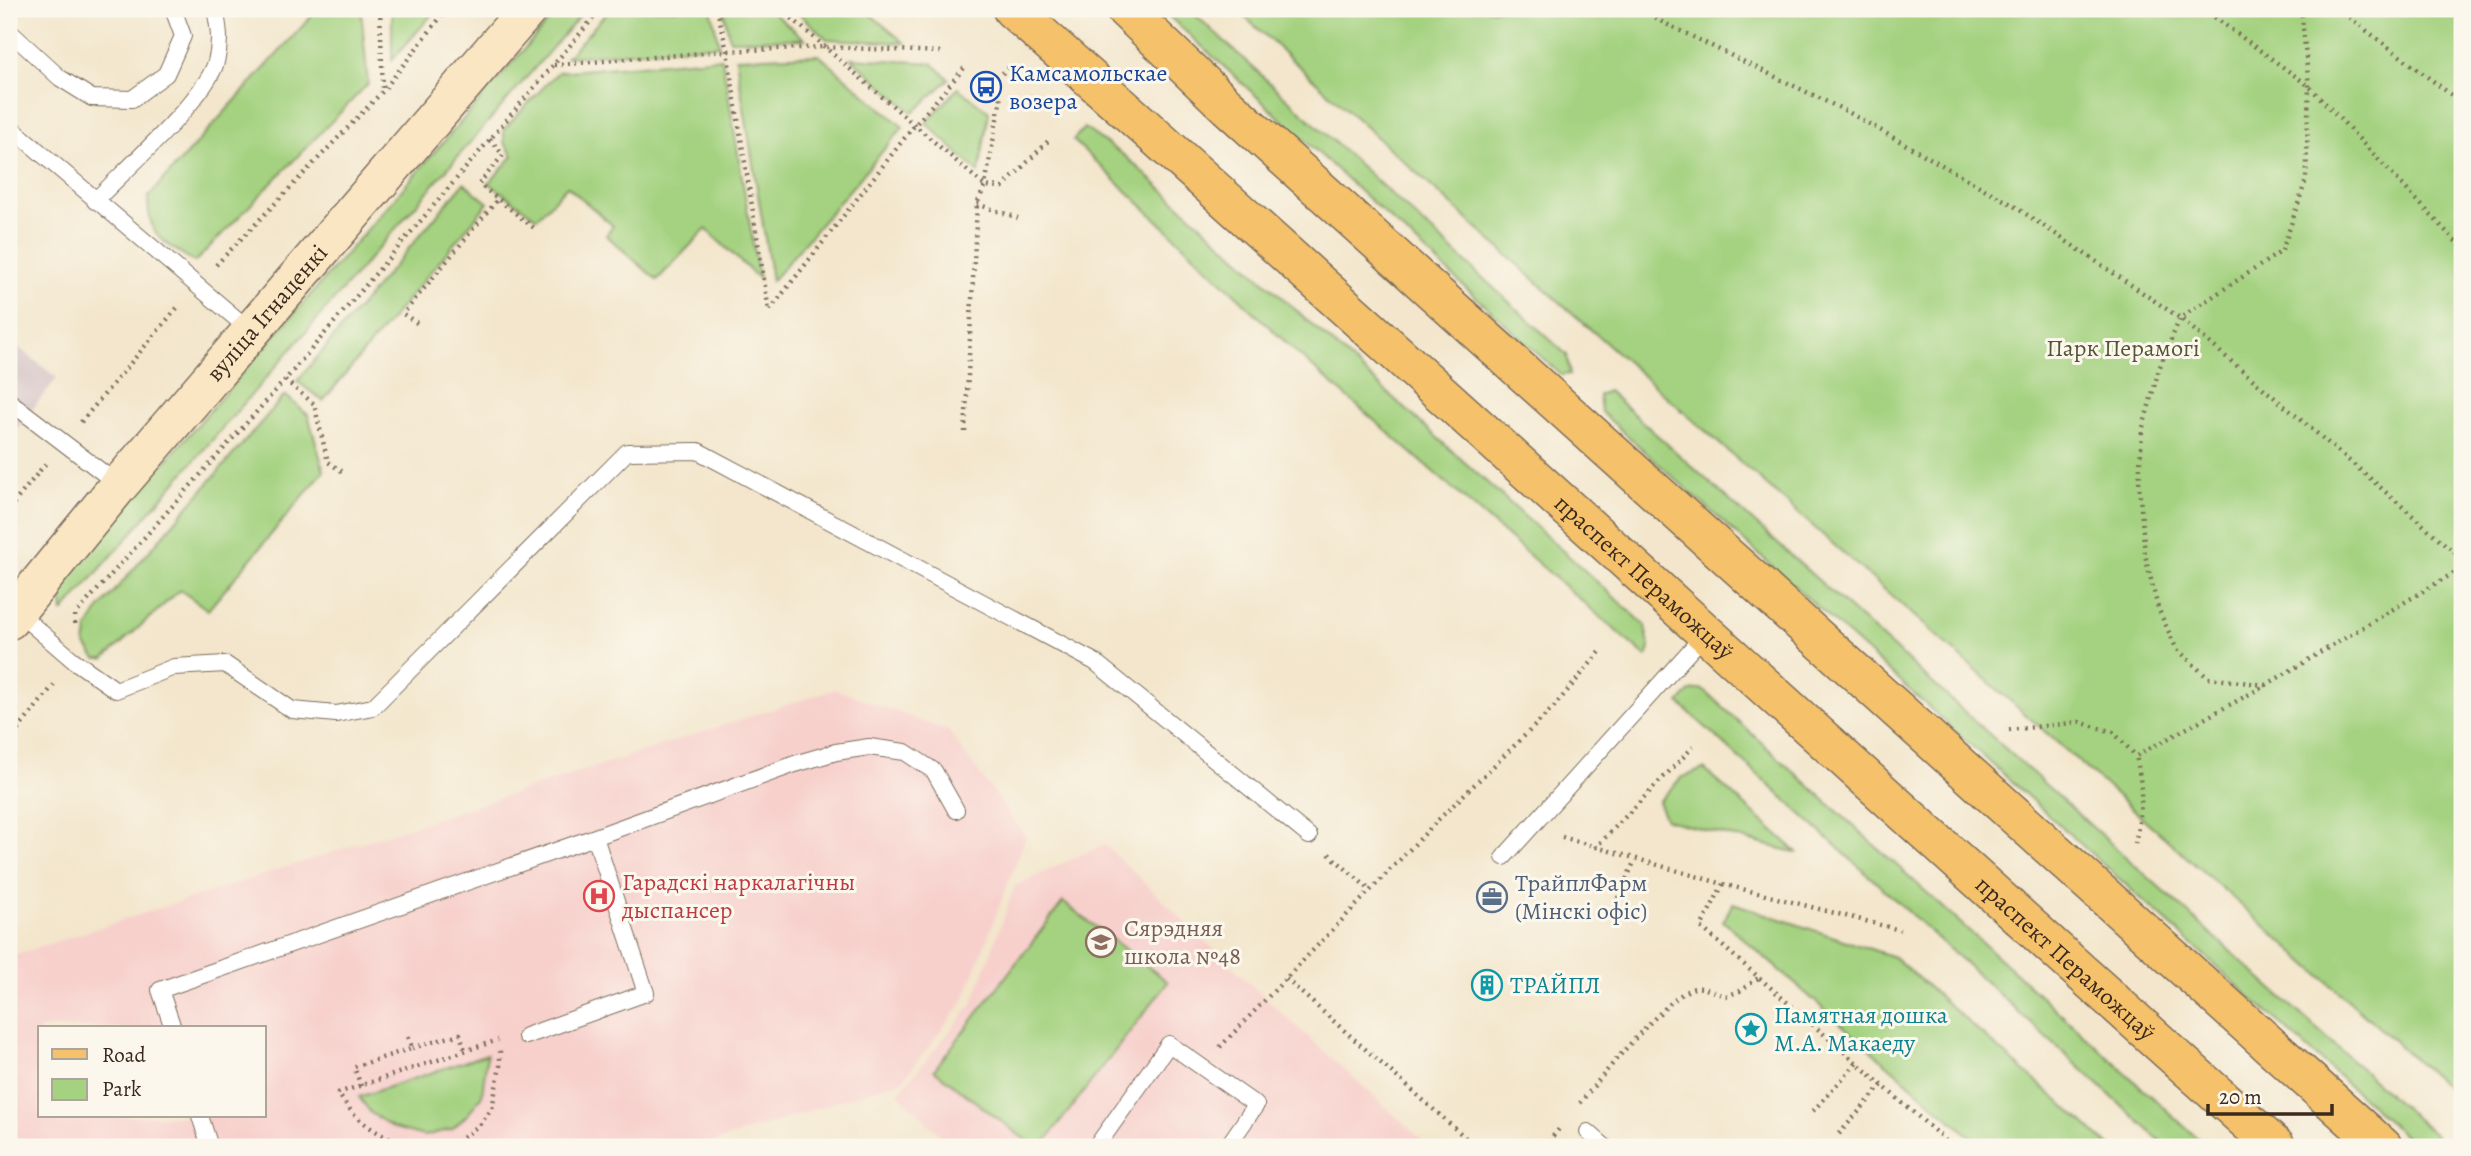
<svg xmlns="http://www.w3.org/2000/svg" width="2471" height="1156" viewBox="0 0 2471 1156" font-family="Alegreya,serif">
<rect width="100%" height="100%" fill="#fbf7ec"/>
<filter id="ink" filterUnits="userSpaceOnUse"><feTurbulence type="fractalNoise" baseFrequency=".0143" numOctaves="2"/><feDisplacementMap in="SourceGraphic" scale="14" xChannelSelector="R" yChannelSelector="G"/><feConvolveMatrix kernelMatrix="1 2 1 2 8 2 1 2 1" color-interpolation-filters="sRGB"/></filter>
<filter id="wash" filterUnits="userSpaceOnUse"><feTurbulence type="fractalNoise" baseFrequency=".00686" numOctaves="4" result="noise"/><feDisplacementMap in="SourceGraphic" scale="28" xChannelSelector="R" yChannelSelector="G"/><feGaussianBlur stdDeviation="1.57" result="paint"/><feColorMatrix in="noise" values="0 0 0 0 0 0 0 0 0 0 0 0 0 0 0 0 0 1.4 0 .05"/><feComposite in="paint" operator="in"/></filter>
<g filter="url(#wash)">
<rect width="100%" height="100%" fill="#f3e6cc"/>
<path fill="#f7d0cc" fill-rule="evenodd" d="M 835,689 L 948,731 L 1026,836 L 963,1002 L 903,1080 L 700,1147 L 9,1147 L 9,957 ZM 40,1028 L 264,1028 L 264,1116 L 40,1116 Z
M 1104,844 L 1265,998 L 1430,1147 L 952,1147 L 898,1093 L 972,1005 L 1015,886 Z"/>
<path fill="#d2bec3" d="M 9,340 L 57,378 L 9,439 Z"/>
<path fill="#a4d280" stroke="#707e4f" stroke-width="2" d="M 318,9 L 361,9 L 368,84 L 195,262 C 164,242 148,239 148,197 Z
M 392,9 L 437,9 L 392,60 Z
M 559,9 L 586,9 L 63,612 L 59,584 Z
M 610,9 L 711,9 L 719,45 L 567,57 Z
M 723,9 L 769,9 L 805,39 L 730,40 Z
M 794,9 L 864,9 L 905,43 L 827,39 Z
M 1161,9 L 1189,9 L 1567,355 L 1570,374 L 1561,375 Z
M 1236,9 L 2462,9 L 2462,1101 L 1509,257 Z
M 819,55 L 903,127 L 772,281 L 736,58 Z
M 722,58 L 759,279 L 706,229 L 657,280 L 606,235 L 613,226 L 567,186 L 537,218 L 489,183 L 513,156 L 504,142 L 504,129 L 558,72 Z
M 851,58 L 932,63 L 949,79 L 913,113 Z
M 958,88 L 989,112 L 979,173 L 926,123 Z
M 1084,128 L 1125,156 L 1645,625 L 1650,649 L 1646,657 L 1298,354 L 1073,140 Z
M 464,183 L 488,203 L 323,401 L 297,381 Z
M 1608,391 L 2448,1147 L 2417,1147 L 1601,412 L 1599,395 Z
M 285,395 L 308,415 L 324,471 L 208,610 L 180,590 L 104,659 L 96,659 L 85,644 L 88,627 L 99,609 Z
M 1701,689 L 1707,693 L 2207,1147 L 2167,1147 L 1679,703 L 1691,691 Z
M 1704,769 L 1798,853 L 1666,820 L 1658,802 L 1682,777 Z
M 1063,902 L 1168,982 L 1041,1147 L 1035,1147 L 934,1070 Z
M 1733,903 L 1894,957 L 2111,1147 L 1982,1147 L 1723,921 Z
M 487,1054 L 482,1095 L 469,1113 L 452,1129 L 424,1136 L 394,1128 L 371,1113 L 359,1097 Z"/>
</g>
<g filter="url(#ink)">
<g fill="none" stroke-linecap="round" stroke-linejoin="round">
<g stroke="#7b6c5b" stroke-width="18">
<path id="lane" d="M 9,31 L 60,78 L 92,98 L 132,99 L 166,74 L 183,36 L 173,9
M 9,126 L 252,332
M 95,201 C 123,172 207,97 216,62 C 221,43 219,28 215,9
M 9,401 L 119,485
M 16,611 L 73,660 L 116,690 L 174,667 L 225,664 L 292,710 L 336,714 L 373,707 L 627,452 L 698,451 L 1095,662 L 1309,836
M 1504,857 L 1706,633
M 173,1028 L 160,990 L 595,837 L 795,764 L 836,752 L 869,747 L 905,752 L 934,771 L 956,810
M 526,1036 L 646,993 L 595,837
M 200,1116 L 210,1147
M 1588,1132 L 1605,1147
M 1096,1147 L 1169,1044 L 1256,1105 L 1227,1147"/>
</g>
<g stroke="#7b6c5b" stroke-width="41">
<g id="secondary">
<path id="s1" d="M 9,620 L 119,485 L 528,9"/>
</g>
</g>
<g stroke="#7b6c5b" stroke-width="41">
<g id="primary">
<path id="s2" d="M 1012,9 C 1437,385 1853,770 2276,1147"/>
<path d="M 1125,9 L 1227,106 L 2383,1147"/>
</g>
</g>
<path stroke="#7b6c5b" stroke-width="4.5" stroke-dasharray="2 5" stroke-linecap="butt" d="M 380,9 L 383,91
M 717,9 L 727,51 L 769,311 L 914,126 L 965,67
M 781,9 L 985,186 L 1003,187 L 1050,139
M 1644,9 L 1662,22 L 1848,112 L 2011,204 L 2180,318 L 2365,474 L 2462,559
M 2203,9 L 2309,86 L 2462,248
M 2338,9 L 2462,103
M 554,65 L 727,51 L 824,47 L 942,52
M 986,87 L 1012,65
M 490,139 L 503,155 L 479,184 L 534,228
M 977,204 L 1018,218
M 216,265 L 383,91 L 447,9
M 417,323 L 403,314 L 498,199
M 285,380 L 314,404 L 328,462 L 346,474
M 81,422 L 177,308
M 965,432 L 977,204 L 985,186 L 1001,97
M 9,509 L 46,463
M 75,624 L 75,615 L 285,380 L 601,9
M 2266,685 L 2208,678 L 2176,648 L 2158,608 L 2145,555 L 2139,485 L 2142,431 L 2159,369 L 2180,318 L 2282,251 L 2306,180 L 2309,86 L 2301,9
M 2009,730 L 2079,722 L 2113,732 L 2136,756 L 2266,685 L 2462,568
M 9,741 L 56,682
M 1562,837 L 1723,884 L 1900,930
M 2135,844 C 2142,808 2144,792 2136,756
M 1595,848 L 1693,747
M 1329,854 L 1370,890
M 1723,884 L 1701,927 L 1953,1147
M 1612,911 L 1635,860
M 1286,979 L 1476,1147
M 1220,1047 L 1439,819 L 1552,709 L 1600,652
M 412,1048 L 460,1034 L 465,1050
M 361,1086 L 354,1067 L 412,1048 L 407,1033
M 1580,1103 C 1598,1081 1670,992 1695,988 C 1705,986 1715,994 1726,996 L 1740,991 L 1758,978
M 1813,1111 L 1857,1063
M 1839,1134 L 1882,1085
M 424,1147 C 384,1139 361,1129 338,1093 L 498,1040
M 430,1147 L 458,1142 L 480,1124 L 492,1109 L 500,1066 L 500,1050
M 1544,1147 L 1559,1129"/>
<use href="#lane" stroke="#fff" stroke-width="16"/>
<use href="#secondary" stroke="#fbe6c4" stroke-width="38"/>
<use href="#primary" stroke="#f5c16b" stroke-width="38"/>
</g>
</g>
<defs>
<g id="bus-ring" transform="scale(1.575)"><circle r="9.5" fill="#fbf7ec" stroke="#1a4fb4" stroke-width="1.5"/><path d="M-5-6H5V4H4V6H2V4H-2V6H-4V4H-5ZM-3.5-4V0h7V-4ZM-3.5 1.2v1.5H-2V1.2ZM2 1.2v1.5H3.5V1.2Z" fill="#1a4fb4"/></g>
<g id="hospital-ring" transform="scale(1.575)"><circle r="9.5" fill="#fbf7ec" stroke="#e0444e" stroke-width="1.5"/><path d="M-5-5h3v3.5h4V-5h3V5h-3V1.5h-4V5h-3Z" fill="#e0444e"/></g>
<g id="office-ring" transform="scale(1.575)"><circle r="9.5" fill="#fbf7ec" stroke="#5c6f8a" stroke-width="1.5"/><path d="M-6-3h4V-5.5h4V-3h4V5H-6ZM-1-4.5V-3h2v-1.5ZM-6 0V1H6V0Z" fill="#5c6f8a"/></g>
<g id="school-ring" transform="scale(1.575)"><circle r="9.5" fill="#fbf7ec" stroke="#8d6e63" stroke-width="1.5"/><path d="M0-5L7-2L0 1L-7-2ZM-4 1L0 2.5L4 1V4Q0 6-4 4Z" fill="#8d6e63"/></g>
<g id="building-ring" transform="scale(1.575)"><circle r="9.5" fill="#fbf7ec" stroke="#0f9aa8" stroke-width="1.5"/><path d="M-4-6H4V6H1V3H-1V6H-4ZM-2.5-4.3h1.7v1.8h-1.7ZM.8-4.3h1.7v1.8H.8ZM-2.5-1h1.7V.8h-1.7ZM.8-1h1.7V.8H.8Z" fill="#0f9aa8"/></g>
<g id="sight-ring" transform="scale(1.575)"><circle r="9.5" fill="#fbf7ec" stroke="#0f9aa8" stroke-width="1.5"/><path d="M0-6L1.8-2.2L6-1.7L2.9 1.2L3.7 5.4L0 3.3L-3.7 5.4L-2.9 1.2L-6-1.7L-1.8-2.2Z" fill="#0f9aa8"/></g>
</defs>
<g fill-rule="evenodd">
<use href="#bus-ring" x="986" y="87"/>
<use href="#hospital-ring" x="599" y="896"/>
<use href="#office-ring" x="1492" y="897"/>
<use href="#school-ring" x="1101" y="942"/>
<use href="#building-ring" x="1487" y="985"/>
<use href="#sight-ring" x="1751" y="1029"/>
</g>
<g text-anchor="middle" stroke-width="6" stroke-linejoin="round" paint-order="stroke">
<g font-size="24" fill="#164399" stroke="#fbf7ec" text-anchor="start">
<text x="1009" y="81">Камсамольскае<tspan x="1009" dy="28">возера</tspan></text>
</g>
<g font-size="24" fill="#3b2a1e" stroke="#fbf7ec">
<text dy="8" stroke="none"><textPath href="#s1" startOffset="401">вуліца Ігнаценкі</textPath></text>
<text dy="8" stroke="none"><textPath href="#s2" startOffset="850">праспект Пераможцаў</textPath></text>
<text dy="8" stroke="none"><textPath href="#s2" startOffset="1418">праспект Пераможцаў</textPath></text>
</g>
<g font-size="24" fill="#555436" stroke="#fbf7ec">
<text x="2123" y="356">Парк Перамогі</text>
</g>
<g font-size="24" fill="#be3a42" stroke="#fbf7ec" text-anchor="start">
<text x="622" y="890">Гарадскі наркалагічны<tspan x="622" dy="28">дыспансер</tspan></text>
</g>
<g font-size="24" fill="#4e5e75" stroke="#fbf7ec" text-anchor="start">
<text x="1515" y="891">ТрайплФарм<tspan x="1515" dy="28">(Мінскі офіс)</tspan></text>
</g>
<g font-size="24" fill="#785e54" stroke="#fbf7ec" text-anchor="start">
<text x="1124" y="936">Сярэдняя<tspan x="1124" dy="28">школа №48</tspan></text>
</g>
<g font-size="24" fill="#0d838f" stroke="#fbf7ec" text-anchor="start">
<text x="1510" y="993">ТРАЙПЛ</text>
<text x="1774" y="1023">Памятная дошка<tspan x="1774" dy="28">М.А. Макаеду</tspan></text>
</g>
</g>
<rect width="2471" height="1156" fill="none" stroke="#fbf7ec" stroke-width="35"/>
<rect x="38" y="1026" width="228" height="91" fill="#fbf7ec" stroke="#aea59a" stroke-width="2"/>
<rect x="52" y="1049" width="35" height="10" fill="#f5c16b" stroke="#aea59a" stroke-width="2"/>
<text x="102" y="1062" font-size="21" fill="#3b2a1e">Road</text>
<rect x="52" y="1079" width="35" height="21" fill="#a4d280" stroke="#aea59a" stroke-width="2"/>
<text x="102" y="1096" font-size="21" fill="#3b2a1e">Park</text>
<path d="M2208 1104v10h124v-10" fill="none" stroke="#3b2a1e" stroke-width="3.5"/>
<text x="2219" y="1104" font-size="21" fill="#3b2a1e" stroke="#fbf7ec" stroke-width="5" paint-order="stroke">20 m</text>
</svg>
